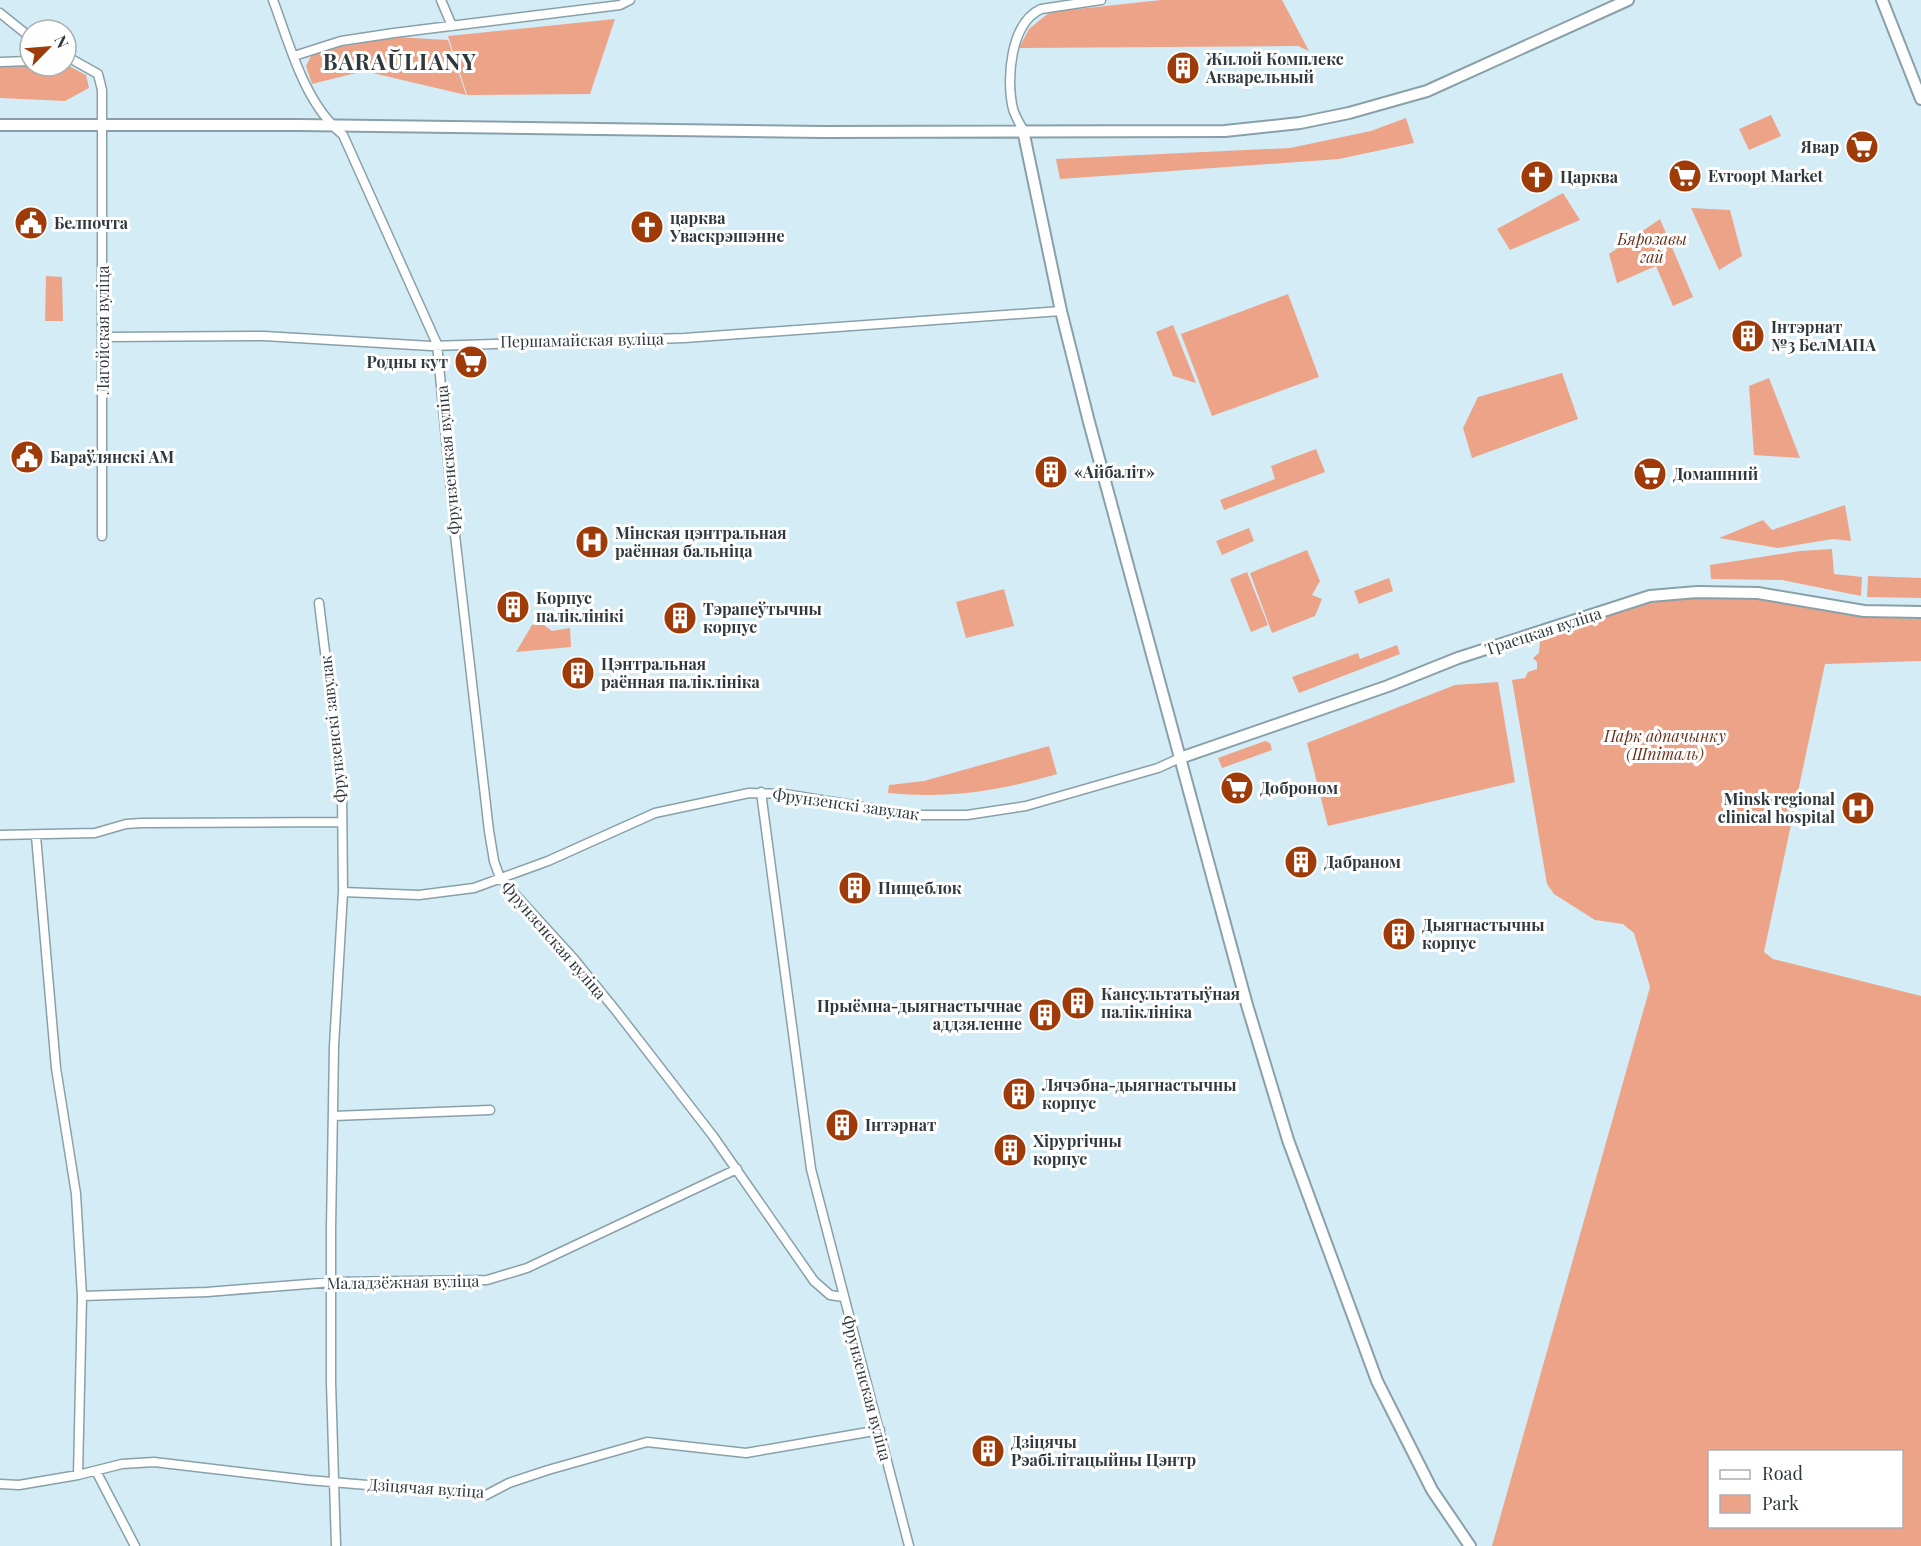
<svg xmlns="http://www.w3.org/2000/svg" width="1921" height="1546" viewBox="0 0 1921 1546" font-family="'Playfair Display',serif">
<rect width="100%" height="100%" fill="#d3ecf6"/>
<path fill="#eda387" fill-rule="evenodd" d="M 1161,0 L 1282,0 L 1309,51 L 1298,46 L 1019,48 L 1029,29 L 1050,12 Z
M 615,19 L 590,94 L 467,95 L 448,36 Z
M 395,37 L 448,40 L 466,95 L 364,71 L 312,84 L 306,66 L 312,54 L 342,46 Z
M 0,63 L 69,66 L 86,75 L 89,88 L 65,101 L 0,98 Z
M 1771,115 L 1781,136 L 1749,150 L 1739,129 Z
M 1406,118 L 1414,143 L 1339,159 L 1060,179 L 1056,159 L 1290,148 L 1371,131 Z
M 1563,193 L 1580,220 L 1510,250 L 1497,229 Z
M 1691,208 L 1730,210 L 1742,256 L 1719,270 Z
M 1660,219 L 1693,297 L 1673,306 L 1656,266 L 1617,283 L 1609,254 Z
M 46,276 L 62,277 L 63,321 L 45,321 Z
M 1288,294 L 1319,377 L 1212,416 L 1181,334 Z
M 1173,325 L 1196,383 L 1173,376 L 1156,332 Z
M 1562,373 L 1578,419 L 1472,458 L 1463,428 L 1478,397 Z
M 1769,378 L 1800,458 L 1754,455 L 1749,386 Z
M 1316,449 L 1325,472 L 1224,510 L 1220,500 L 1275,479 L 1271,466 Z
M 1845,505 L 1851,541 L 1833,539 L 1778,548 L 1719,538 L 1763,520 L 1772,530 Z
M 1249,528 L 1254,541 L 1222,555 L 1216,541 Z
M 1832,549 L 1834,574 L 1862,577 L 1861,596 L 1782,580 L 1711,579 L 1710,565 L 1800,551 Z
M 1307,550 L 1320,581 L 1312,595 L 1322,599 L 1315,616 L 1272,633 L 1250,573 Z
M 1247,572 L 1268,625 L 1251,632 L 1230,579 Z
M 1868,576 L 1921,578 L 1921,598 L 1867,597 Z
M 1389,578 L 1393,591 L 1359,604 L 1354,591 Z
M 1004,589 L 1014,626 L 966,638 L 956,602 Z
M 1706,596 L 1759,599 L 1854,616 L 1921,619 L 1921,661 L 1825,664 L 1764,952 L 1773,959 L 1921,996 L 1921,1546 L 1492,1546 L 1650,987 L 1634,933 L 1623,924 L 1595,920 L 1554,894 L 1547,884 L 1512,680 L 1525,678 L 1528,672 L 1537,669 L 1537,662 L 1533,658 L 1539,653 L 1540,640 C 1596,619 1646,598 1706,596 ZM 1710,1452 L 1902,1452 L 1902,1526 L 1710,1526 Z
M 541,623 L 552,631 L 570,628 L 571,647 L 516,652 L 532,625 Z
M 1397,645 L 1400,654 L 1299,693 L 1292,677 L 1358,653 L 1360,659 Z
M 1498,682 L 1515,782 L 1328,826 L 1307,743 L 1455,685 Z
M 1265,741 L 1270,743 L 1272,750 L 1222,768 L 1218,758 Z
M 1049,746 L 1057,774 C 999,791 948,799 888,793 L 889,785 L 924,781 Z"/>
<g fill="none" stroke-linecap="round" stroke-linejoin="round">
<g stroke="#89a0a9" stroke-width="11">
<path id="street" d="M 273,0 C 290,45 304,103 343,135 L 437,344 L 455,535 L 489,831 L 494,861 L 500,878 L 574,959 L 617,1012 L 713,1136 L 814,1281 L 830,1295 L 843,1297
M 441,0 L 452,26
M 0,13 L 30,37
M 66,56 L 98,74 L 102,90 L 102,536
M 294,56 L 341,41 L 394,33 L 620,5 L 630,0
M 0,62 L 30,61
M 1023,130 C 1020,124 1015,116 1013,109 C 1006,80 1010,23 1041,9 L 1101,0
M 103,337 L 264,336 L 431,346 L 684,338 L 1061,311
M 319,603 L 342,791 L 343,892 L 334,1046 L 331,1229 L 331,1382 L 336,1546
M 761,792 L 811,1169 L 909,1546
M 0,835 L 95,833 L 126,824 L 141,823 L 342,822
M 36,836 L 56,1068 L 76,1194 L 82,1296 L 78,1475
M 343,892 L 419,895 L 474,888 L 548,861 L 655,813 L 749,793 L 784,794 L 914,815 L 967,815 L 1026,806 L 1158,768 L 1180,758
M 333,1116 L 490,1110
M 82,1296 L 207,1292 L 333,1282 L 487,1280 L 527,1268 L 737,1169
M 96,1471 L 135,1546
M 0,1484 L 19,1485 L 78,1475 L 122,1464 L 154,1462 L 308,1480 L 486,1495 L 509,1483 L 548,1470 L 647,1442 L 746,1453 L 880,1430"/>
</g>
<g stroke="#89a0a9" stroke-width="14">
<path id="secondary" d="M 1882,0 L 1921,99
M 0,125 L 299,125 L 823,132 L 1225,131 L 1300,123 L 1349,113 L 1427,91 L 1628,0
M 1023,130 L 1061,311 L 1089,422 L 1247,1005 L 1288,1140 L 1377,1381 L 1432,1490 L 1470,1546
M 1180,758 L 1388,686 L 1458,658 L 1650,596 L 1697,592 L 1758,593 L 1864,611 L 1921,612"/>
</g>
<use href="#street" stroke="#fff" stroke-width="8"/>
<use href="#secondary" stroke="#fff" stroke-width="10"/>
</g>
<defs>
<g id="building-disc" transform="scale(1.725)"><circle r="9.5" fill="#9f3b09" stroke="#fff"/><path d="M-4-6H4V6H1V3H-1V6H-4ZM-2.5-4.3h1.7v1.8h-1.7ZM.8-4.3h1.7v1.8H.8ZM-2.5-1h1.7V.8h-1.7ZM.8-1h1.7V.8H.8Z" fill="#fff"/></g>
<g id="supermarket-disc" transform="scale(1.725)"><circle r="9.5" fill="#9f3b09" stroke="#fff"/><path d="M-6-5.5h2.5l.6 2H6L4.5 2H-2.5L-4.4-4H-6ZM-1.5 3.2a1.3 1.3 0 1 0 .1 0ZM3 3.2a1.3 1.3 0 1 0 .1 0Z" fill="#fff"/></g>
<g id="church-disc" transform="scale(1.725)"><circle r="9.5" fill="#9f3b09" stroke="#fff"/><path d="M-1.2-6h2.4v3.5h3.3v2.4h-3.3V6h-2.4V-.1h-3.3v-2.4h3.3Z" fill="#fff"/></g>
<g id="civic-disc" transform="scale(1.725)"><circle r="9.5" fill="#9f3b09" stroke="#fff"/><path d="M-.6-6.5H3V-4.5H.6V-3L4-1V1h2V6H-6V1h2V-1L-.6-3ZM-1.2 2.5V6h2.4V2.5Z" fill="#fff"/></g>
<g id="hospital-disc" transform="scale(1.725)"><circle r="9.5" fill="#9f3b09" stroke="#fff"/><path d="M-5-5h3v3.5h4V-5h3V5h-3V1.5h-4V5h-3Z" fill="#fff"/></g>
</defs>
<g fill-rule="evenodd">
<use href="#building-disc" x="1183" y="68"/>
<use href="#supermarket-disc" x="1862" y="147"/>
<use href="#supermarket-disc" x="1685" y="176"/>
<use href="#church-disc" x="1537" y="177"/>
<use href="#civic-disc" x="31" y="223"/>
<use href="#church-disc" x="647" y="227"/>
<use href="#building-disc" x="1748" y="336"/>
<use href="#supermarket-disc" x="471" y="362"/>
<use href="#civic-disc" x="27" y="457"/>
<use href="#building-disc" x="1051" y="472"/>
<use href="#supermarket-disc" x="1650" y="474"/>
<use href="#hospital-disc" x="592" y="542"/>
<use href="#building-disc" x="513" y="607"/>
<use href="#building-disc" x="680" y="618"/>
<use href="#building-disc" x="578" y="673"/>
<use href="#supermarket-disc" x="1237" y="788"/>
<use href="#hospital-disc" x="1858" y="808"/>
<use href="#building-disc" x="1301" y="862"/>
<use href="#building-disc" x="855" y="888"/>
<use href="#building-disc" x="1399" y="934"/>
<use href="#building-disc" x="1078" y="1003"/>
<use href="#building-disc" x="1045" y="1015"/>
<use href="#building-disc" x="1019" y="1094"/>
<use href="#building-disc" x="842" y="1125"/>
<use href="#building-disc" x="1010" y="1150"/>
<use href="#building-disc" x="988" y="1451"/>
</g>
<g text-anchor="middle" stroke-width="6" stroke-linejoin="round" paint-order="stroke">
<g font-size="16" font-weight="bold" fill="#2f383c" stroke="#fff" text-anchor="start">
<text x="1206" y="65">Жилой Комплекс<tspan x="1206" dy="18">Акварельный</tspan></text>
<text x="1839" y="153" text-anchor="end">Явар</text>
<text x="1708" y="182">Evroopt Market</text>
<text x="1560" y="183">Царква</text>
<text x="670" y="224">царква<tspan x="670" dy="18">Уваскрэшэнне</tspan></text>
<text x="54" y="229">Белпочта</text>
<text x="1771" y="333">Інтэрнат<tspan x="1771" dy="18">№3 БелМАПА</tspan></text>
<text x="448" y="368" text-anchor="end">Родны кут</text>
<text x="50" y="463">Бараўлянскі АМ</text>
<text x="1074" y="478">«Айбаліт»</text>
<text x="1673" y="480">Домашний</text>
<text x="615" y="539">Мінская цэнтральная<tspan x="615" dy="18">раённая бальніца</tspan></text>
<text x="536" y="604">Корпус<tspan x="536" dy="18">паліклінікі</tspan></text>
<text x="703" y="615">Тэрапеўтычны<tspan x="703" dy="18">корпус</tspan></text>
<text x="601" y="670">Цэнтральная<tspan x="601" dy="18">раённая паліклініка</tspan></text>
<text x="1260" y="794">Доброном</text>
<text x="1835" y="805" text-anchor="end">Minsk regional<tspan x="1835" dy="18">clinical hospital</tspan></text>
<text x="1324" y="868">Дабраном</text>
<text x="878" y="894">Пищеблок</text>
<text x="1422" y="931">Дыягнастычны<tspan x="1422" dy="18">корпус</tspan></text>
<text x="1101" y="1000">Кансультатыўная<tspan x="1101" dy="18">паліклініка</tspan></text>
<text x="1022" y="1012" text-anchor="end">Прыёмна-дыягнастычнае<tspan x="1022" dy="18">аддзяленне</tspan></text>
<text x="1042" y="1091">Лячэбна-дыягнастычны<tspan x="1042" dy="18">корпус</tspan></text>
<text x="865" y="1131">Інтэрнат</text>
<text x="1033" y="1147">Хірургічны<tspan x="1033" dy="18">корпус</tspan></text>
<text x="1011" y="1448">Дзіцячы<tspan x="1011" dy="18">Рэабілітацыйны Цэнтр</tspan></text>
</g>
<g font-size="16" font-style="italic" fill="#682f18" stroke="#fff">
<text x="1652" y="245">Бярозавы<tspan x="1652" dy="18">гай</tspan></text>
<text x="1665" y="742">Парк адпачынку<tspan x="1665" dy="18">(Шпіталь)</tspan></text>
</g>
<g font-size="16" fill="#2f383c" stroke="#fff">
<text transform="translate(103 330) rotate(-90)" y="6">Лагойская вуліца</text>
<text transform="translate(582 340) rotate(-1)" y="6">Першамайская вуліца</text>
<text transform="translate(448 460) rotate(-95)" y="6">Фрунзенская вуліца</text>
<text transform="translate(1543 631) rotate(-18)" y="6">Траецкая вуліца</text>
<text transform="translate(333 729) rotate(-96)" y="6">Фрунзенскі завулак</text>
<text transform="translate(846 804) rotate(8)" y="6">Фрунзенскі завулак</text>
<text transform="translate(554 940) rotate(49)" y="6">Фрунзенская вуліца</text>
<text transform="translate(403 1282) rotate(-1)" y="6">Маладзёжная вуліца</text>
<text transform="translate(867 1388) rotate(75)" y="6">Фрунзенская вуліца</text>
<text transform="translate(426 1488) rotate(4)" y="6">Дзіцячая вуліца</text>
</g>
<g font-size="22" font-weight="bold" letter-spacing="1.5" fill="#2f383c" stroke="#fff">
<text x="400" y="70">BARAŬLIANY</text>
</g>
</g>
<rect x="1708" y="1450" width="195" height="78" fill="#ffffff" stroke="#acafb1" stroke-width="1.5"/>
<rect x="1720" y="1470" width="30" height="9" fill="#ffffff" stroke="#acafb1" stroke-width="1.5"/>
<text x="1762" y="1480" font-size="18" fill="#2f383c">Road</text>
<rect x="1720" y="1495" width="30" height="18" fill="#eda387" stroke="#acafb1" stroke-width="1.5"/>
<text x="1762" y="1510" font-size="18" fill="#2f383c">Park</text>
<g transform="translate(48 48) rotate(65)"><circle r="28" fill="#ffffff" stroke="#acafb1" stroke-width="1.5"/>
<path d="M0-4.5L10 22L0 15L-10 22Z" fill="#9f3b09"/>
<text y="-9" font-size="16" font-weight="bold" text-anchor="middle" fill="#2f383c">N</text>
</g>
</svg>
